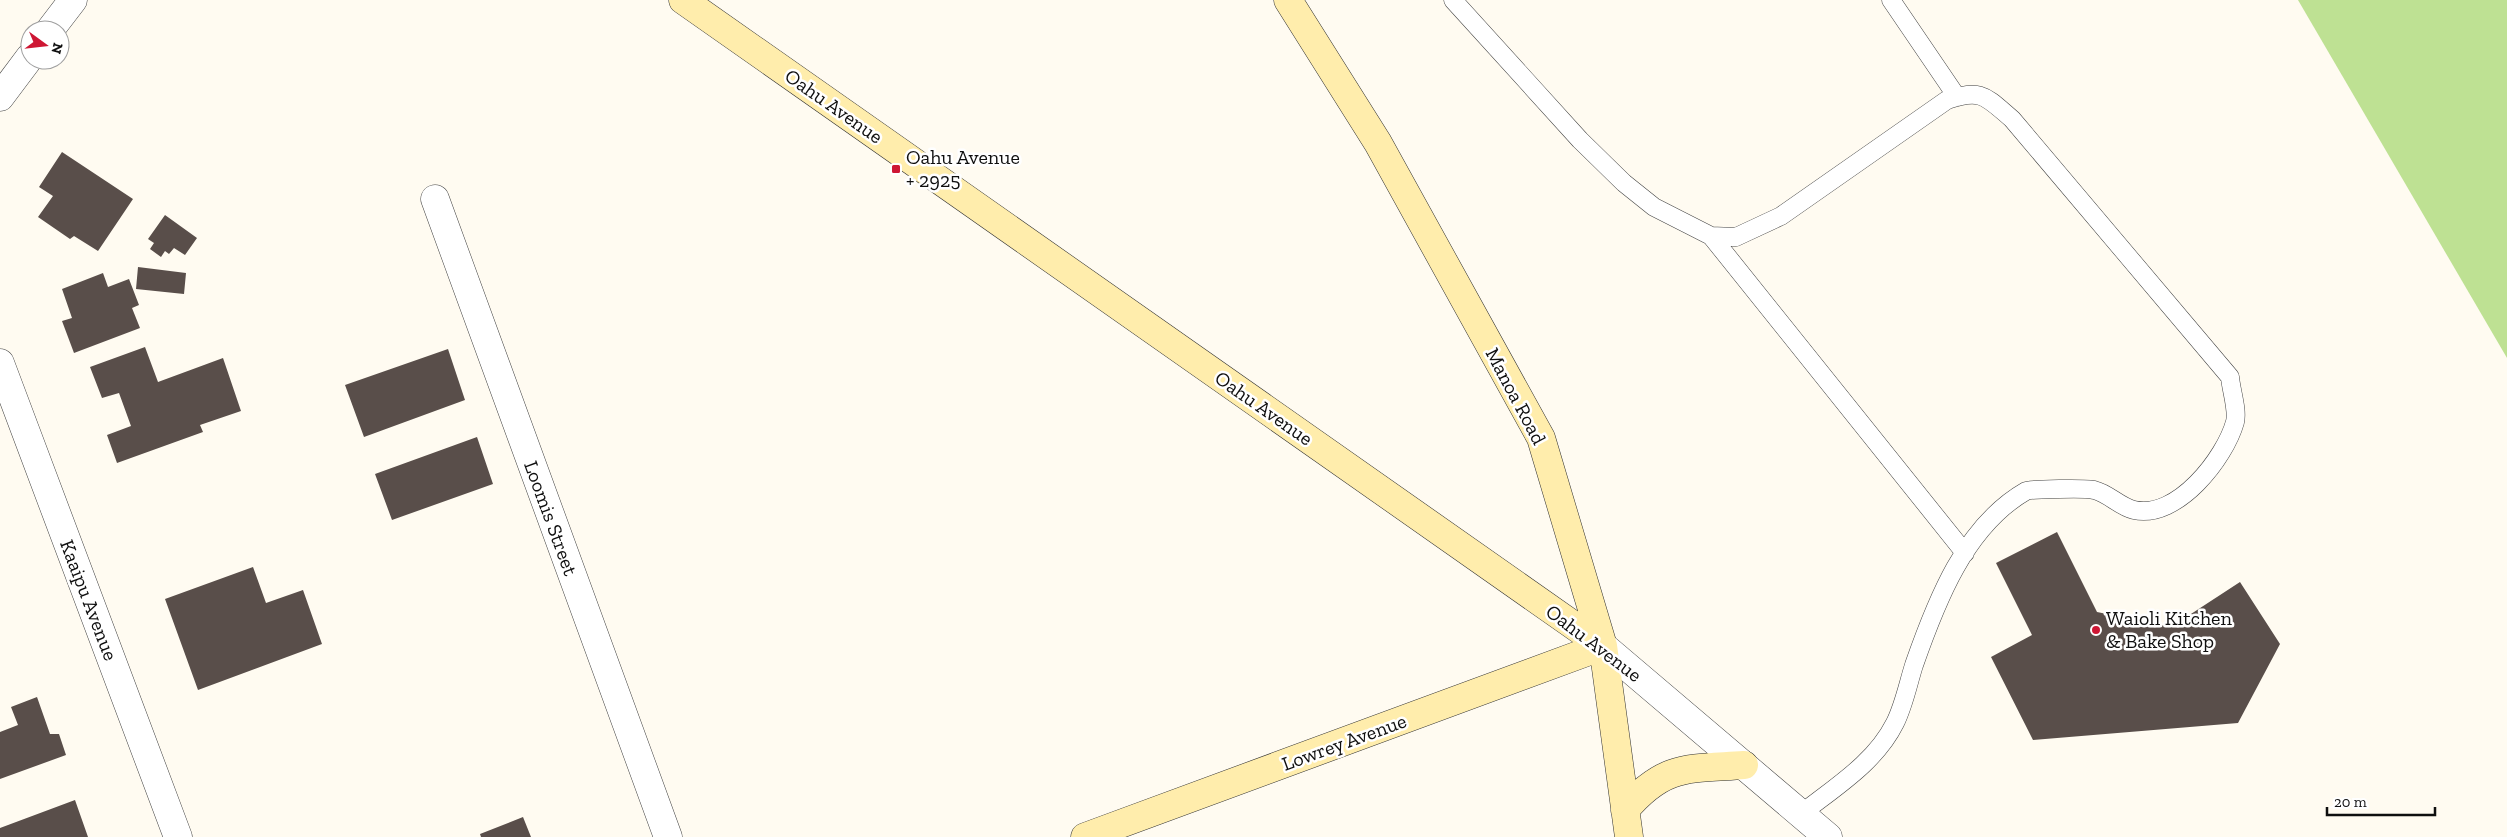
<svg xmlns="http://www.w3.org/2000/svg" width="2507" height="837" viewBox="0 0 2507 837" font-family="'Zilla Slab',serif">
<rect width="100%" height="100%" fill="#fffbf1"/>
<path fill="#bee193" d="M 2298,0 L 2507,0 L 2507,358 Z"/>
<path fill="#594e4a" d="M 62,152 L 133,199 L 98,251 L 74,236 L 70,239 L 38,217 L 53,196 L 39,187 Z
M 165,215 L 197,238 L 185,255 L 174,248 L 169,254 L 165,251 L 161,257 L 150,249 L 154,243 L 148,239 Z
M 138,267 L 186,273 L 184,294 L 136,289 Z
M 103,273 L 108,287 L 129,279 L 139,305 L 132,308 L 140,328 L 74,353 L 62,321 L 72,318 L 62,289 Z
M 145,347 L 158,382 L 223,358 L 241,411 L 200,425 L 203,432 L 117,463 L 107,435 L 131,426 L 119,393 L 102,398 L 90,367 Z
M 448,349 L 465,400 L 364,437 L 345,385 Z
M 477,437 L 493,484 L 392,520 L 375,474 Z
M 2057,532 L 2097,612 L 2171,627 L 2240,582 L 2280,644 L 2238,723 L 2033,740 L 1991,657 L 2032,635 L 1996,563 Z
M 253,567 L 266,603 L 303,590 L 322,644 L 198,690 L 165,599 Z
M 37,697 L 50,734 L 59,734 L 66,755 L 0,779 L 0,732 L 18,725 L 11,707 Z
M 75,800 L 88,837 L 0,837 L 0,828 Z
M 523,817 L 531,837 L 481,837 L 480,834 Z"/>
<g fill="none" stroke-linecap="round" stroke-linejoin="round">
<g stroke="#424242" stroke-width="19">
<path id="lane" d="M 1453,0 L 1580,140 L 1624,183 L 1654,207 L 1711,236 L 1736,237 L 1781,216 L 1947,100 C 1982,88 1986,97 2012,119 L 2230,377 C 2231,390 2238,410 2235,422 C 2225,458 2177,520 2134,510 C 2120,507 2108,493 2094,490 C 2087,488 2031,489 2026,491 C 1965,526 1936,602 1914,665 C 1908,684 1904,705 1895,723 C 1875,763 1835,787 1801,814
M 1891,0 L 1957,97
M 1711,236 L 1965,553"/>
</g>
<g stroke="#424242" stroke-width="29">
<path id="street" d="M 50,30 L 73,0
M 0,97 L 30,57
M 435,199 L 668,837
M 0,363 L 178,837
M 1603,646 L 1828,837"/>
</g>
<g stroke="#313131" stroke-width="29">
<path id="secondary" d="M 683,0 L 1603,646
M 1288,0 L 1378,143 L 1541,438 L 1603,646 L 1629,837
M 1625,810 C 1664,764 1688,769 1744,765
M 1085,837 L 1603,646"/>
</g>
<use href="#lane" stroke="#fff" stroke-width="18"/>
<use href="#street" stroke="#fff" stroke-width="28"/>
<use href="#secondary" stroke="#ffedac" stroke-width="28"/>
</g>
<g fill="#ce1734" stroke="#fff" stroke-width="2">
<rect x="891" y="164" width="10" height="10" rx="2.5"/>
<circle cx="2096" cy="630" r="5"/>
</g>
<g text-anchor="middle" stroke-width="5" stroke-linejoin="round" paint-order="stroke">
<g font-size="20" fill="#0f0f0f" stroke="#fff">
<text transform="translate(834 106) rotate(35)" y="7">Oahu Avenue</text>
<text transform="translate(1516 396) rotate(62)" y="7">Manoa Road</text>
<text transform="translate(1264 408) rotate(35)" y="7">Oahu Avenue</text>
<text transform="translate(551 518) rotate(70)" y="7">Loomis Street</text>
<text transform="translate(89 600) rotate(69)" y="7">Kaaipu Avenue</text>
<text transform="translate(1594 643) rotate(37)" y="7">Oahu Avenue</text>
<text transform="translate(1344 742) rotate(-20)" y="7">Lowrey Avenue</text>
</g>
<g font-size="20" fill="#0f0f0f" stroke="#fff" text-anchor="start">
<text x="906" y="164">Oahu Avenue<tspan x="906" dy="23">+ 2925</tspan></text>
<text x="2106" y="625">Waioli Kitchen<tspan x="2106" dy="23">&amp; Bake Shop</tspan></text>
</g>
</g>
<g transform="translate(45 45) rotate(105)"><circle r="24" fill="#ffffff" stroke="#9f9f9f"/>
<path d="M0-4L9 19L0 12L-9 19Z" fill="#ce1734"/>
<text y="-8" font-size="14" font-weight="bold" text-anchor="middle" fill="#0f0f0f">N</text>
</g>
<path d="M2327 807v8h108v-8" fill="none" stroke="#0f0f0f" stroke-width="2.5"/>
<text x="2334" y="807" font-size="15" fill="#0f0f0f" stroke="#ffffff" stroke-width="4" paint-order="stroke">20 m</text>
</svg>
